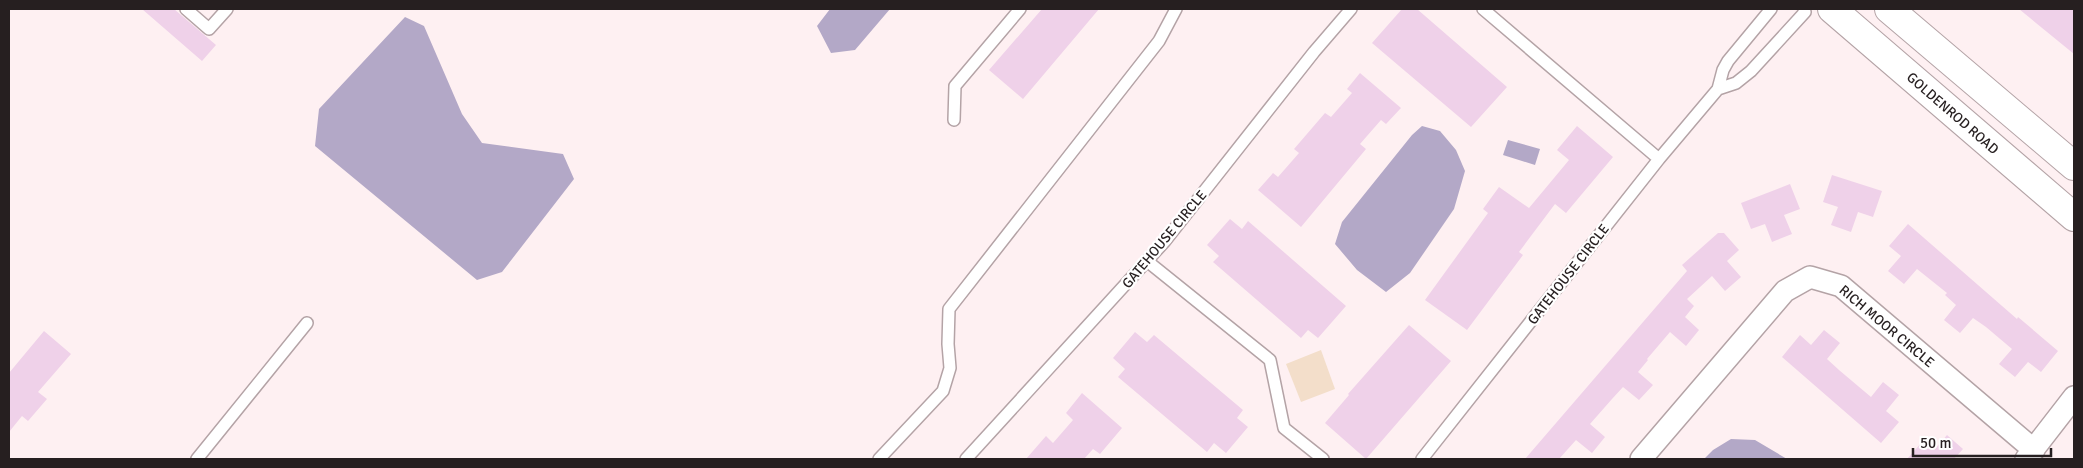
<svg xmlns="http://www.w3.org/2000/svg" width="2083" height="468" viewBox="0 0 2083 468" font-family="Signika,sans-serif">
<rect width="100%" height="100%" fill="#fef0f2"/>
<path fill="#f3deca" d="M 1321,350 L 1335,389 L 1301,402 L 1286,364 Z"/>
<path fill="#b3a8c7" d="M 830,9 L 890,9 L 855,50 L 831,53 L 817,26 Z
M 405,17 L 424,26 L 462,114 L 482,143 L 563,154 L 574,179 L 502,272 L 477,280 L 315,146 L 319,109 Z
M 1422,126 L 1440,131 L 1456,150 L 1465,171 L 1454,209 L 1410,273 L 1386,292 L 1357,270 L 1335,244 L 1342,222 L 1412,135 Z
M 1508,140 L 1540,149 L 1535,165 L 1503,155 Z
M 1731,439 L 1755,440 L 1787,459 L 1704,459 L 1713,450 Z"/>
<path fill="#efd1e9" d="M 142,9 L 174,9 L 216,45 L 202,61 Z
M 1042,9 L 1099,9 L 1023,99 L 989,70 Z
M 1402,9 L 1417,9 L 1507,87 L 1471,127 L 1372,43 Z
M 2019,9 L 2074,9 L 2074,54 Z
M 1360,73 L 1401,108 L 1386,124 L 1381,120 L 1360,144 L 1366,149 L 1301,227 L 1258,190 L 1273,173 L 1278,177 L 1299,153 L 1294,149 L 1325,113 L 1331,117 L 1352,93 L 1347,89 Z
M 1577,126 L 1613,157 L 1566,213 L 1555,204 L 1519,252 L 1523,255 L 1467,330 L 1425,300 L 1488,213 L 1483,209 L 1499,187 L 1529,208 L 1569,160 L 1557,150 Z
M 1832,175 L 1882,191 L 1873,217 L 1858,212 L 1851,232 L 1831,225 L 1838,207 L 1823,202 Z
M 1790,184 L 1800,209 L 1784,215 L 1792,234 L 1772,242 L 1765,224 L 1751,229 L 1741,203 Z
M 1230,219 L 1242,229 L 1248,221 L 1346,306 L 1318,338 L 1308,330 L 1301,338 L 1213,262 L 1219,256 L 1207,245 Z
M 1908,224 L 2017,319 L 2018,317 L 2058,351 L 2041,372 L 2028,362 L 2015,377 L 1999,364 L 2012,349 L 1986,327 L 1973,318 L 1960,333 L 1944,320 L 1956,305 L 1945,295 L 1947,293 L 1917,269 L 1904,284 L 1888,271 L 1901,256 L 1889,246 Z
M 1718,233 L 1724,233 L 1739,250 L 1727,261 L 1741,277 L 1725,291 L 1712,276 L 1687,299 L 1694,306 L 1685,317 L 1699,330 L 1686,346 L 1670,332 L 1647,359 L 1648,360 L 1638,372 L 1653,385 L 1639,400 L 1623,387 L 1612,399 L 1590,424 L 1605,437 L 1592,453 L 1576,440 L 1559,459 L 1525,459 L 1687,271 L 1682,265 Z
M 1409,325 L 1451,361 L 1366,459 L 1325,423 L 1349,395 L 1348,394 Z
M 1824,330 L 1840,343 L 1827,359 L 1839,370 L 1871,397 L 1883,382 L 1899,395 L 1886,411 L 1899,422 L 1881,443 L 1782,357 L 1800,335 L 1811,345 Z
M 44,331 L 71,354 L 38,392 L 47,399 L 28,421 L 22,416 L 9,432 L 9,373 Z
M 1135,332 L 1147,342 L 1154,335 L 1243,410 L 1237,418 L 1248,427 L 1226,453 L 1214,443 L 1207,452 L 1118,377 L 1125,369 L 1113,358 Z
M 1082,393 L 1122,428 L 1100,454 L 1093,449 L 1084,459 L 1026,459 L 1046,436 L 1053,443 L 1073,420 L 1066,413 Z
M 1947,435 L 1963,449 L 1954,459 L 1907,459 L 1923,441 L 1934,450 Z"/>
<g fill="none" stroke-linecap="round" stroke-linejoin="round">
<g stroke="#b4a3a6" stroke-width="14">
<path id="lane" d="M 186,9 L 209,29 L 227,9
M 1483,9 L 1659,159
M 1718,89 L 1736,83 L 1751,71 L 1805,12 L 1804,9
M 954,120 L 955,86 L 1020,9
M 1147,261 L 1270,360 L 1284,428 L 1323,459
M 197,459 L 307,323
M 879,459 L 943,391 L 950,368 L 948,344 L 949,309 L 1159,41 L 1176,9
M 966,459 L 1165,241 L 1314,52 L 1351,9
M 1422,459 L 1659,159 L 1718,89 L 1723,70 L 1728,61 L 1771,9"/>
</g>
<g stroke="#b4a3a6" stroke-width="24">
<path id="street" d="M 1641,459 L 1785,291 L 1810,277 L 1841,286 L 2034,450
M 2026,459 L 2074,397"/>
</g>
<g stroke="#b4a3a6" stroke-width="30">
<path id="secondary" d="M 1832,9 L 2074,217
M 1889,9 L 2074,166"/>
</g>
<use href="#lane" stroke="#fff" stroke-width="11"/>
<use href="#street" stroke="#fff" stroke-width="21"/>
<use href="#secondary" stroke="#fff" stroke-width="28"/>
</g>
<g text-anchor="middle" stroke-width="4.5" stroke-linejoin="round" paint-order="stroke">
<g font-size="14" fill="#261f20" stroke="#fff">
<text transform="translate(1953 113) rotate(41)" y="5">GOLDENROD ROAD</text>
<text transform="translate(1164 239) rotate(-50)" y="5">GATEHOUSE CIRCLE</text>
<text transform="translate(1568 274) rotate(-52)" y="5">GATEHOUSE CIRCLE</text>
<text transform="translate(1887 326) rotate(40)" y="5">RICH MOOR CIRCLE</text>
</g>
</g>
<rect width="2083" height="468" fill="none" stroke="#261f20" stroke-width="20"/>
<path d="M1913 448v8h138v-8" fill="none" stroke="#261f20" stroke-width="2.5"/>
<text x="1920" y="448" font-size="15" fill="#261f20" stroke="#ffffff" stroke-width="4" paint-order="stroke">50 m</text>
</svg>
